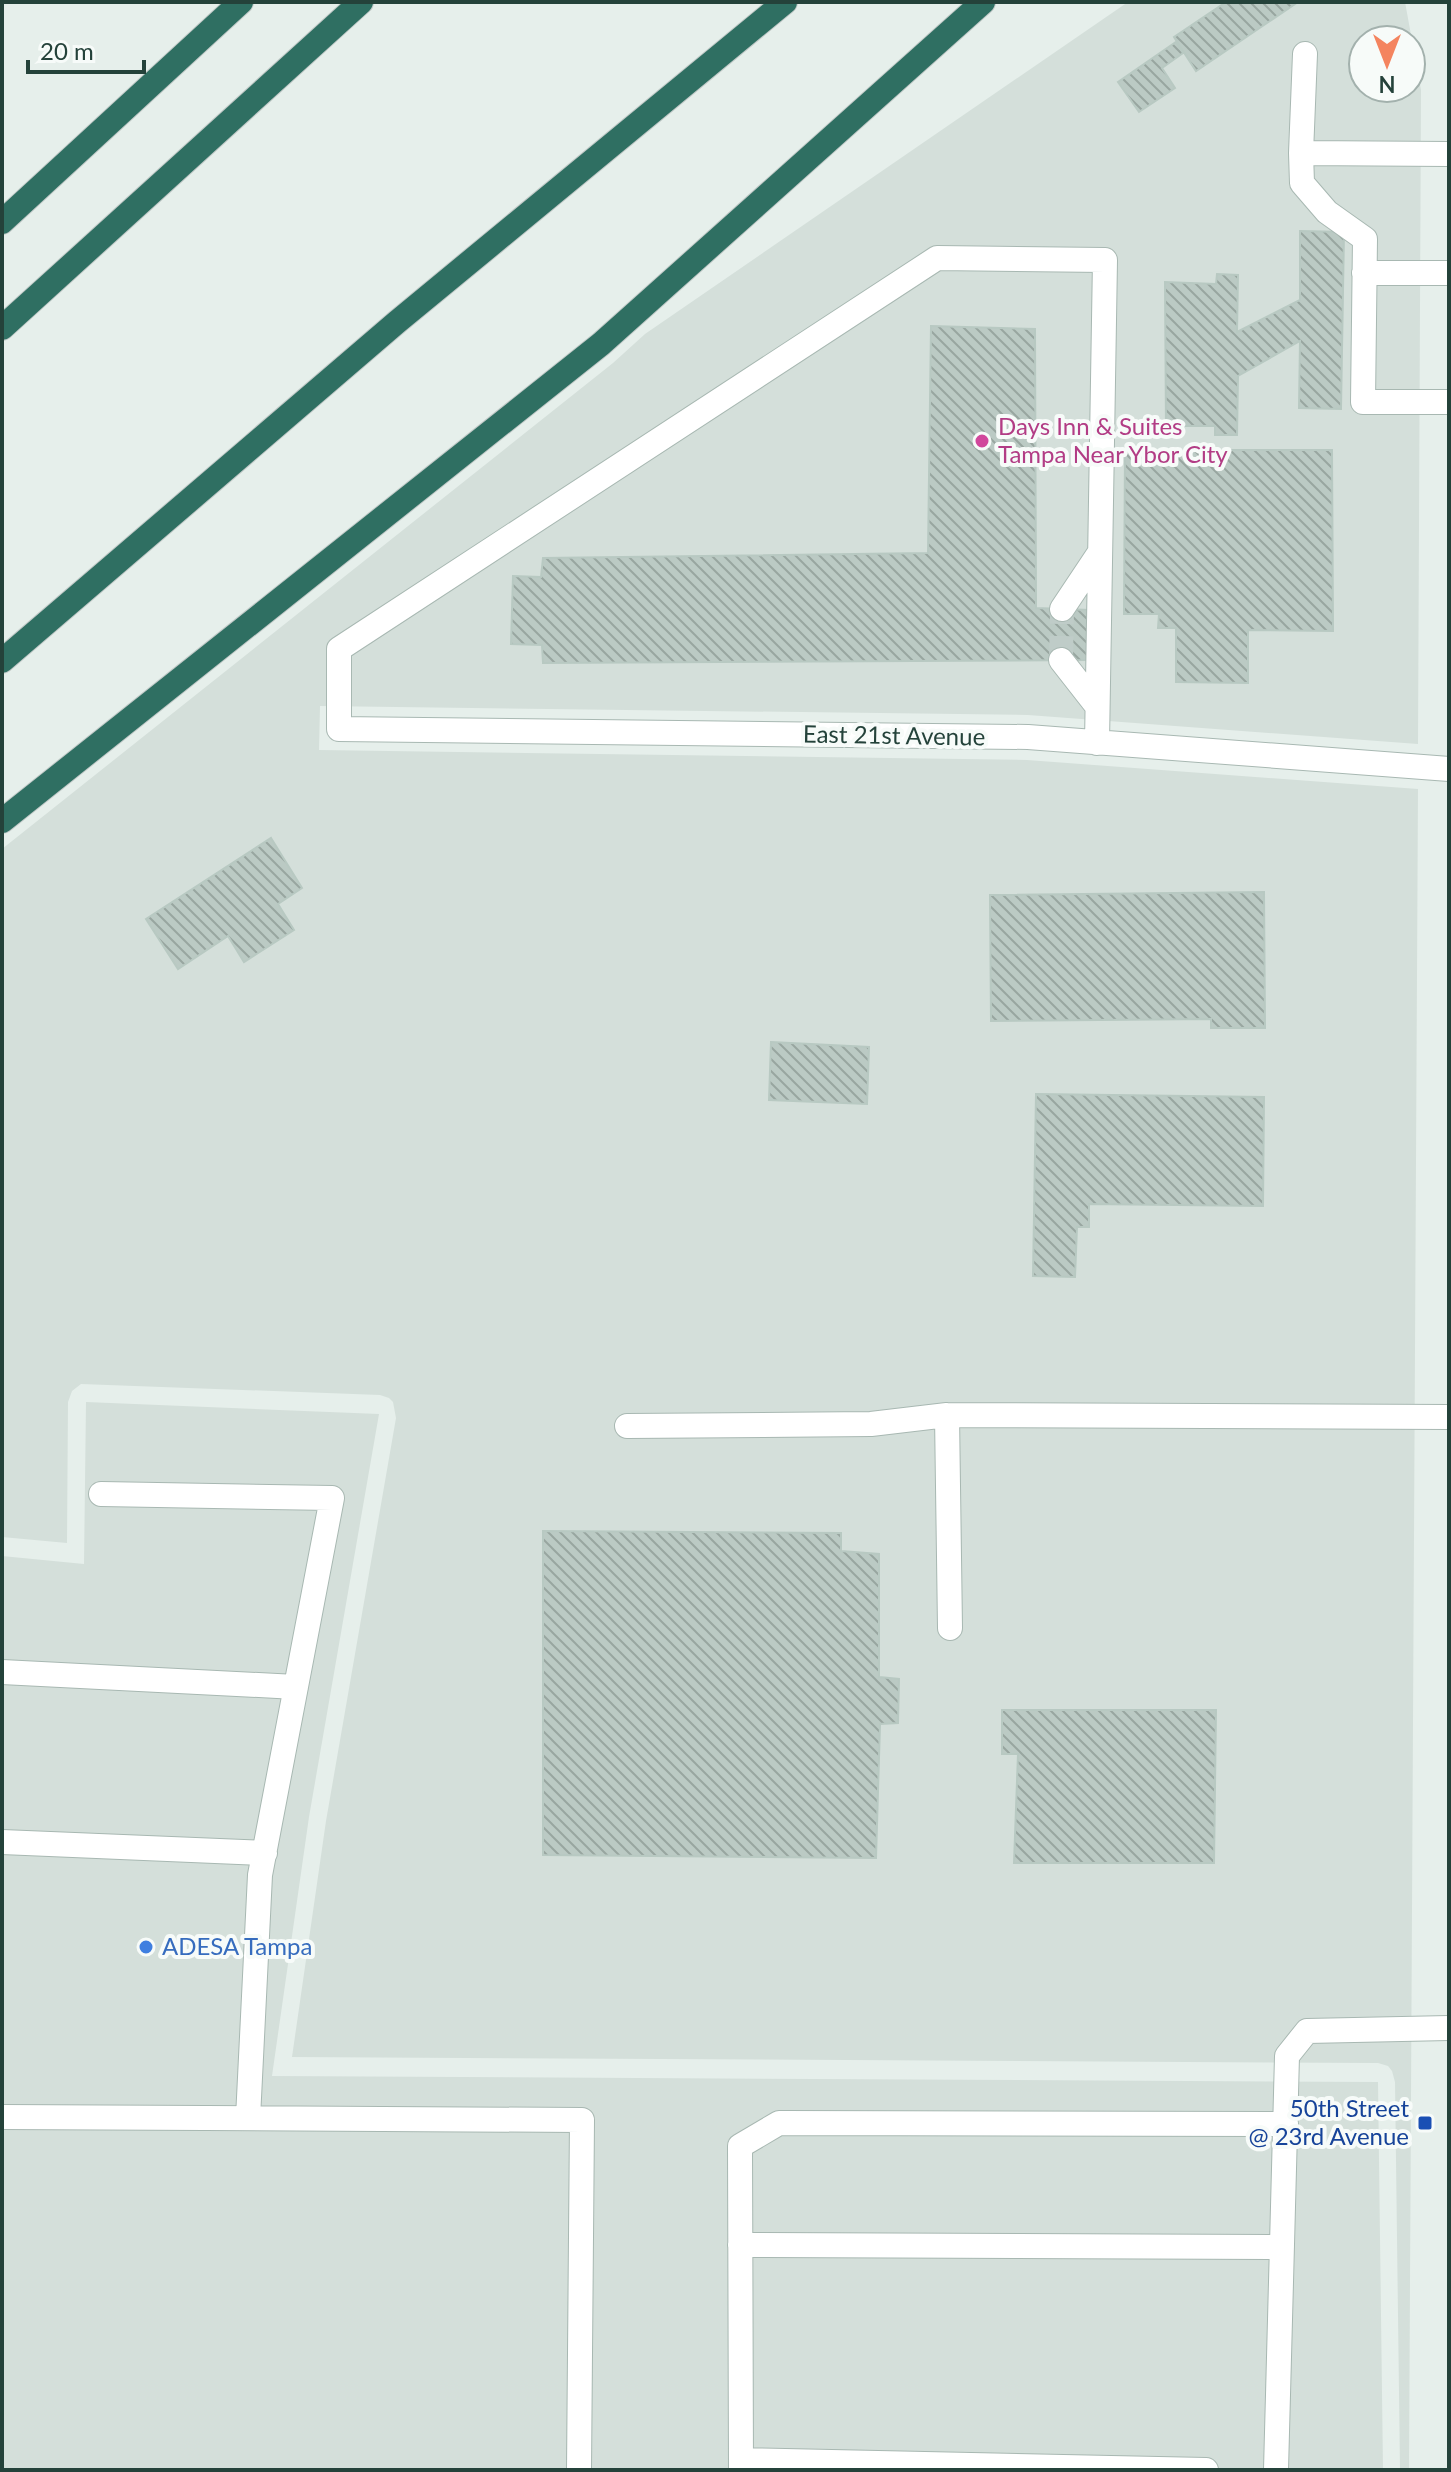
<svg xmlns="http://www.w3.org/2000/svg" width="1451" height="2472" viewBox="0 0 1451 2472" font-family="Lato,sans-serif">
<defs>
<pattern id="building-back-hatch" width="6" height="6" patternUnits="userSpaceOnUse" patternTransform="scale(2)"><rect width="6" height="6" fill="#bbcac4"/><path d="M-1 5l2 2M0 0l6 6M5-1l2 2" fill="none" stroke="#98a6a0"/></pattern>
</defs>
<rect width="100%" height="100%" fill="#e6efeb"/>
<path fill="#d4dfda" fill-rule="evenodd" d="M 1128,2 L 1405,2 L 1421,90 L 1418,744 L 1028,715 L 320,706 L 319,750 L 1027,760 L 1418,789 L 1409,2470 L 1400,2470 L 1395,2082 L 1392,2071 L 1388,2066 L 1378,2063 L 292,2057 L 326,1821 L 396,1418 L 393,1402 L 389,1398 L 380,1395 L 81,1384 L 72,1391 L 68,1402 L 67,1543 L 2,1537 L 2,849 L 613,363 L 645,334 ZM 1363,40 L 1411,40 L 1411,88 L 1363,88 Z
M 86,1402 L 379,1414 L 309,1817 L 272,2076 L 1378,2082 L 1383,2470 L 2,2470 L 2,1556 L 84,1564 Z"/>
<path fill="url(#building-back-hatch)" stroke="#b8c9c2" stroke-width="2" d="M 1226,2 L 1298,2 L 1196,71 L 1174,37 Z
M 1176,42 L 1183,53 L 1162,68 L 1175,88 L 1139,112 L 1118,82 Z
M 1300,231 L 1344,232 L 1341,409 L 1299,408 L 1300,341 L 1238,376 L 1237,435 L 1215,435 L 1215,426 L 1166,426 L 1165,282 L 1216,284 L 1217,274 L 1238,275 L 1237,332 L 1300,300 Z
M 931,326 L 1035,329 L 1036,608 L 1089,610 L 1088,660 L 543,663 L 542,645 L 511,644 L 513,576 L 541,577 L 543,558 L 928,553 Z
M 1125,450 L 1332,450 L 1333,631 L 1248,630 L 1248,683 L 1176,682 L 1176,628 L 1158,628 L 1159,614 L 1124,614 Z
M 271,838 L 302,888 L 278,904 L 294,930 L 244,962 L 228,936 L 178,969 L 146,919 Z
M 1264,892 L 1265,1028 L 1211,1028 L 1211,1019 L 991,1021 L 990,895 Z
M 771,1042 L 869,1047 L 867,1104 L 769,1100 Z
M 1036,1094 L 1264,1097 L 1263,1206 L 1089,1204 L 1089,1227 L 1077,1227 L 1075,1277 L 1033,1276 Z
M 543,1531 L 841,1533 L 841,1551 L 879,1554 L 879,1677 L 899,1679 L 898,1723 L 880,1724 L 876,1858 L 543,1855 Z
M 1002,1710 L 1216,1710 L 1214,1863 L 1014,1863 L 1018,1754 L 1002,1754 Z"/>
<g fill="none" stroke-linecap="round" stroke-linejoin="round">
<path stroke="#bfccc8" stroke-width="24" stroke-dasharray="24 12" stroke-linecap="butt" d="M 1061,660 L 1062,609"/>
<g stroke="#a8b8b2" stroke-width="26">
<path id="minor" d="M 1305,54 L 1301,153 L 1449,154
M 1301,153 L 1302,183 L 1327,212 L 1365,239 L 1363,402 L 1449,402
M 1364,273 L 1449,273
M 1062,609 L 1100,552
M 1061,660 L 1097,706
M 1097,743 L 1105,260 L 937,258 L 339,649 L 339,729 L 1028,737 L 1449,769
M 627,1426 L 871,1424 L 947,1415
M 101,1494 L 332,1498 L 260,1875 L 248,2118
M 950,1628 L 947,1415 L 1449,1417
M 2,1672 L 296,1687
M 2,1842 L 265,1853
M 2,2117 L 582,2120 L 579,2470
M 740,2245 L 1282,2247
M 741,2460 L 1206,2470
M 741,2470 L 740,2146 L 779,2123 L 1286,2124
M 1276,2470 L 1287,2056 L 1307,2031 L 1449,2028"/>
</g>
<g stroke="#c2cac8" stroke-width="26">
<path id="highway" d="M 2,222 L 241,2
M 2,328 L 361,2
M 2,661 L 397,322 L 785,2
M 2,821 L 601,344 L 983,2"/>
</g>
<use href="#minor" stroke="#fff" stroke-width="24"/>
<use href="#highway" stroke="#2f6f62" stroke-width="24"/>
</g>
<circle fill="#d1479c" stroke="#f7fbf9" stroke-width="3" cx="982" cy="441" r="8"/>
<circle fill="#3f7fe0" stroke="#f7fbf9" stroke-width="3" cx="146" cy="1947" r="8"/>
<rect fill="#1a4fb4" stroke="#f7fbf9" stroke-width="3" x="1417" y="2115" width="16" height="16" rx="4"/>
<g text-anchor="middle" stroke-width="8" stroke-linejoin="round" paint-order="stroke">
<g font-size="24" fill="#b23c85" stroke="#f7fbf9" text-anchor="start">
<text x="998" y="435">Days Inn &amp; Suites<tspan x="998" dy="28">Tampa Near Ybor City</tspan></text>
</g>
<g font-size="24" fill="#24423a" stroke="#f7fbf9">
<text transform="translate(894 736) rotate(1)" y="8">East 21st Avenue</text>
</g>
<g font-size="24" fill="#366cbe" stroke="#f7fbf9" text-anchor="start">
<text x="162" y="1955">ADESA Tampa</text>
</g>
<g font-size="24" fill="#164399" stroke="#f7fbf9" text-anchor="end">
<text x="1409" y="2117">50th Street<tspan x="1409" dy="28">@ 23rd Avenue</tspan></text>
</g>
</g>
<rect width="1451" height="2472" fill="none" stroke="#24423a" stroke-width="8"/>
<g transform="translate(1387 64) rotate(180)"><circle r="38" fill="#f7fbf9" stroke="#a3b1ad" stroke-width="2"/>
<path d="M0-6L14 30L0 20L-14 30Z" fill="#f4845f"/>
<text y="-12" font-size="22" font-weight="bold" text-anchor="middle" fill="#24423a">N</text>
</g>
<path d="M28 60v12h116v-12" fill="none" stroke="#24423a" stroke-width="4"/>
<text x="40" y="60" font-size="24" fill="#24423a" stroke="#f7fbf9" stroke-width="6" paint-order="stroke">20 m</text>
</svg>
